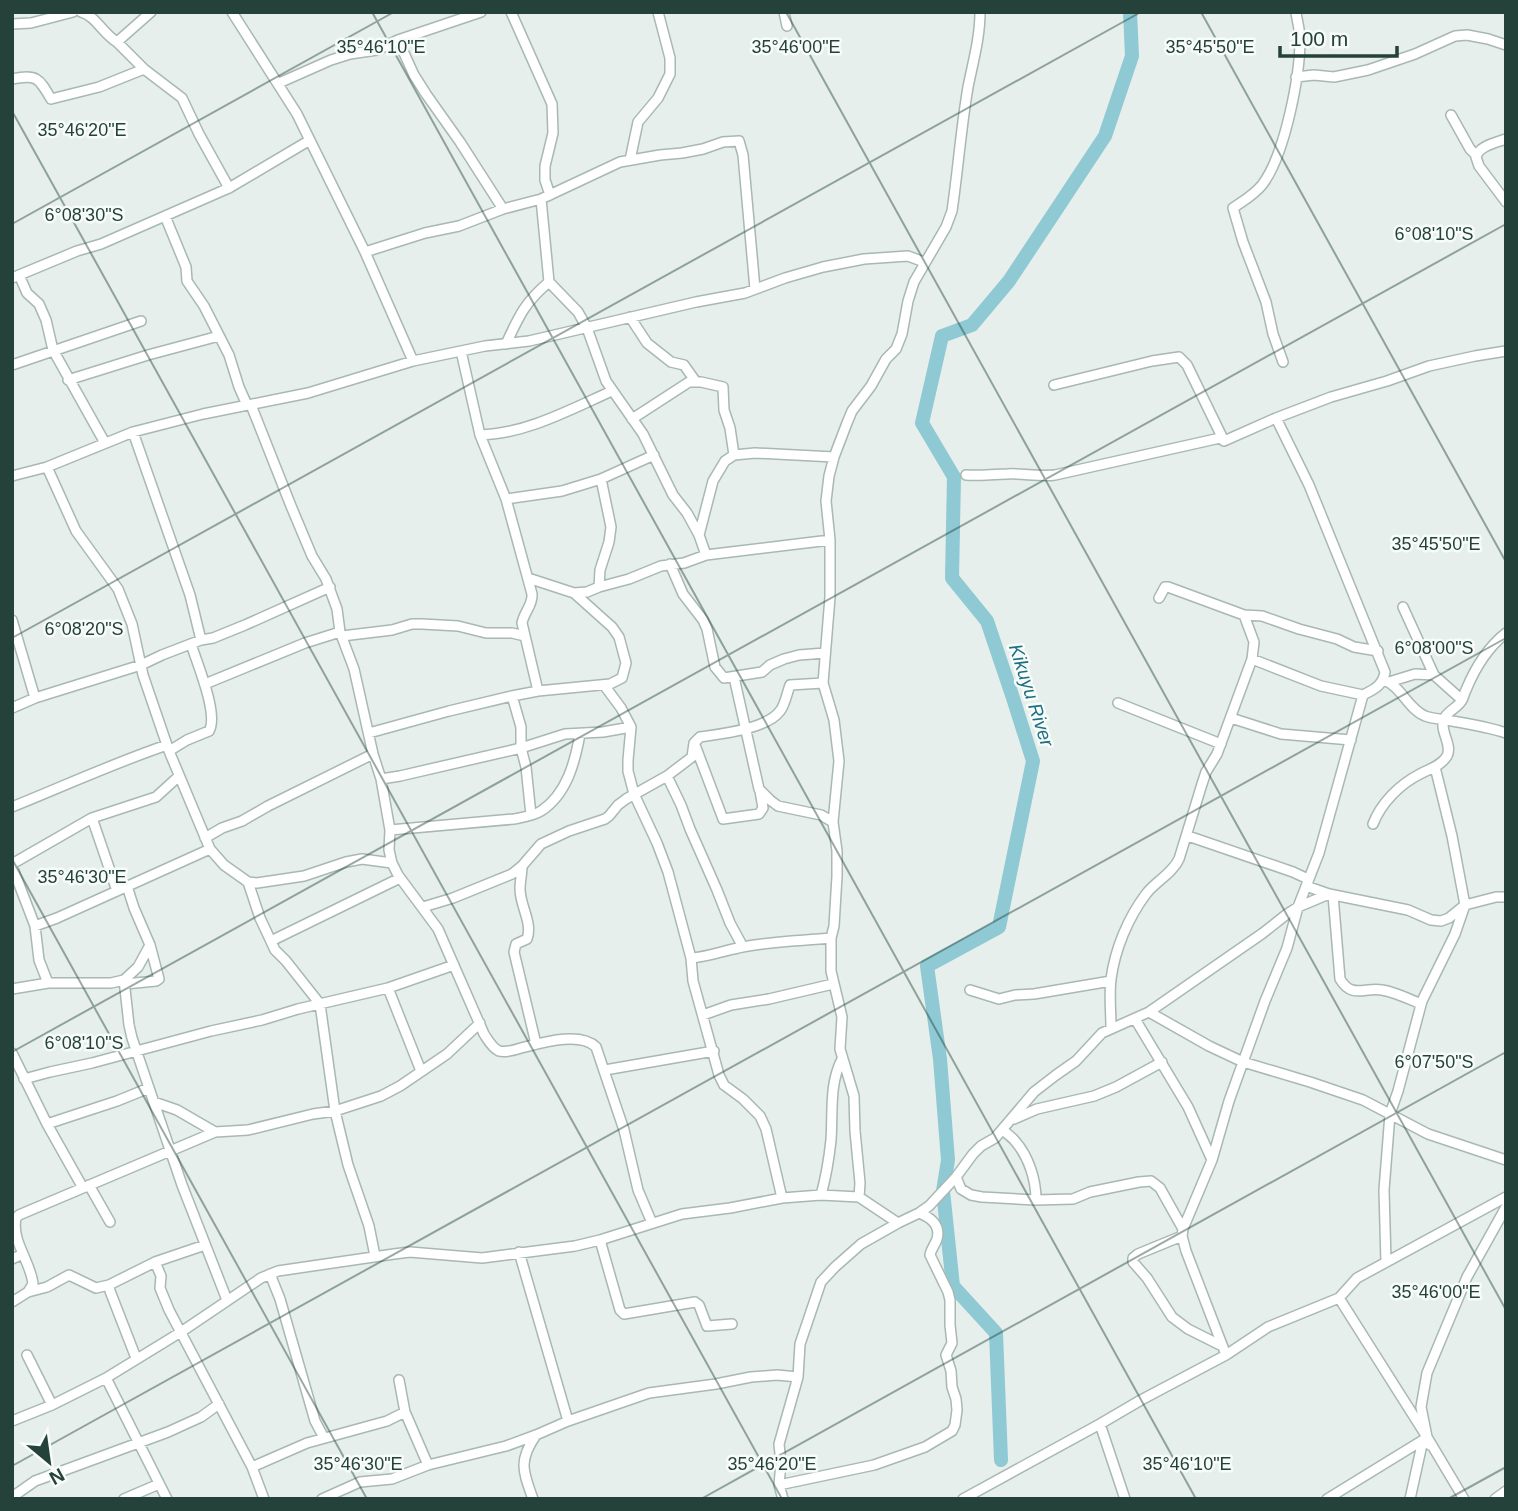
<svg xmlns="http://www.w3.org/2000/svg" width="1518" height="1511" viewBox="0 0 1518 1511" font-family="Arial,sans-serif">
<rect width="100%" height="100%" fill="#e6efeb"/>
<g fill="none" stroke-linecap="round" stroke-linejoin="round">
<path stroke="#8ec9d4" stroke-width="14" d="M 1001,1460 L 996,1333 L 953,1286 L 943,1191 L 948,1160 L 940,1059 L 927,966 L 999,927 L 1033,761 L 1013,698 L 987,621 L 952,578 L 954,477 L 922,423 L 942,336 L 972,325 L 1009,281 L 1105,136 L 1132,56 L 1130,12"/>
<g stroke="#a8b8b2" stroke-width="12">
<path id="minor" d="M 81,12 C 96,16 103,34 117,42 L 151,12
M 232,12 L 297,114 L 365,252 L 413,361
M 511,12 L 552,104 L 553,133 L 545,166 L 545,180 L 550,195
M 784,12 L 787,26
M 12,24 L 31,23 L 73,12
M 398,40 L 414,75 L 426,94 L 460,142 L 503,209
M 117,42 L 144,69 L 182,98 L 199,134 L 229,188
M 1296,77 L 1314,75 L 1334,77 L 1368,70 L 1415,54 L 1455,36 L 1467,35 L 1488,39 L 1506,45
M 12,79 C 37,74 39,78 51,99 L 99,87 L 144,69
M 279,83 L 331,60 L 350,54 L 377,50 L 398,40 L 481,12
M 1451,115 L 1470,149 L 1476,155
M 1506,139 C 1495,143 1479,146 1476,157 L 1479,166 L 1506,202
M 630,160 L 638,122 L 658,98 L 670,74 L 670,58 L 658,12
M 541,199 L 549,282 L 578,312 L 587,328 L 606,381 L 643,434 L 673,495 L 687,513 L 699,535 L 706,555
M 165,216 L 186,267 L 187,281 L 204,306 L 229,355 L 239,387 L 247,405
M 365,252 L 425,233 L 459,226 L 503,209 L 541,199 L 620,162 L 660,155 L 682,153 L 703,149 L 723,142 L 739,141 L 743,155 L 755,289
M 19,275 L 27,293 L 39,304 L 46,320 L 53,350 L 105,443
M 12,278 L 77,251 L 101,244 L 229,188 L 310,140
M 630,317 L 647,343 L 671,362 L 684,365 L 696,382
M 506,344 C 519,316 525,302 549,282
M 461,351 L 480,435 L 506,499 L 532,594 C 533,605 524,612 522,623 L 538,691
M 1283,362 L 1273,334 L 1266,302 L 1243,242 L 1233,208 C 1243,201 1254,195 1262,185 C 1285,155 1300,76 1300,39 C 1300,30 1297,21 1296,12
M 12,365 L 141,321
M 68,380 L 148,355 L 219,336
M 1054,385 L 1152,361 L 1179,357 L 1187,365 L 1224,441
M 251,405 L 291,506 L 312,556 L 326,579 L 337,609 L 340,632 L 354,669 L 373,754 L 381,779 L 390,830 L 389,850 L 392,863 L 398,875 L 438,929 L 484,1034 C 488,1040 492,1048 499,1051 C 506,1053 515,1050 521,1048 C 541,1043 580,1031 596,1047 L 624,1130 L 638,1190 L 652,1223
M 632,419 L 689,382 L 701,382 L 723,387 L 724,410 L 730,428 L 734,455
M 133,432 L 190,595 L 201,640
M 480,435 C 526,434 571,409 612,391
M 47,467 L 76,531 L 118,589 L 132,624 L 143,675 L 169,751 L 210,849 L 224,865 L 248,882 L 257,883 L 304,876 L 346,862 L 362,859 L 392,863
M 966,475 C 980,476 993,474 1007,474 C 1023,473 1038,477 1055,475 L 1220,438 L 1224,441 L 1276,418 L 1331,397 L 1387,381 L 1429,366 L 1475,356 L 1506,351
M 12,476 L 47,467 L 133,432 L 203,414 L 308,393 L 413,361 L 485,346 L 529,341 L 696,302 L 745,293 L 785,278 L 823,267 L 864,259 L 908,256 L 924,262
M 506,499 L 562,491 L 601,479 L 654,455
M 699,535 L 713,481 L 725,461 L 734,455 L 755,453 L 834,457
M 670,564 L 683,594 L 703,620 L 707,629 L 715,667 L 724,678 L 762,672 L 770,665 L 784,659 L 799,655 L 825,653
M 528,578 L 574,593 L 587,592 L 599,587 L 629,579 L 661,566 L 684,563 L 706,555 L 830,540
M 599,587 L 600,570 L 609,542 L 611,527 L 601,479
M 1159,598 L 1165,587 L 1168,587 L 1244,615 L 1262,616 L 1299,629 L 1337,639 L 1354,647 L 1378,651
M 1403,607 L 1434,675 L 1462,700
M 12,620 L 35,698
M 342,636 L 392,630 L 412,624 L 422,624 L 458,626 L 486,633 L 512,633 L 525,636
M 1252,659 L 1321,686 L 1363,695
M 734,677 L 759,789 L 770,800 L 778,806 L 821,815 L 833,822
M 1384,680 C 1402,687 1407,708 1425,716 C 1433,719 1443,719 1452,721 C 1470,724 1488,727 1506,733
M 1389,682 L 1415,674 L 1434,675
M 205,684 L 305,643 L 340,632
M 604,685 L 621,708 L 631,727 L 628,760 L 628,771 L 634,794 L 657,843 L 668,872 L 691,958 L 693,981 L 719,1075 L 724,1085 L 743,1099 L 760,1116 L 766,1129 L 782,1198
M 512,696 L 521,727 L 521,748 L 526,767 L 531,815
M 1118,703 L 1221,744
M 12,708 L 35,698 L 141,665 L 162,655 L 201,640 L 213,638 L 245,625 L 330,587
M 1231,718 L 1281,734 L 1351,740
M 369,733 L 449,711 L 512,696 L 538,691 L 610,684 L 622,678 L 626,663 L 619,637 L 612,627 L 574,593
M 695,745 L 723,819 L 759,814 L 763,808 L 760,791
M 169,751 L 187,740 L 209,731 C 219,715 197,663 191,644
M 667,776 L 681,805 L 690,829 L 717,890 L 730,923 L 743,947
M 381,779 L 400,776 L 521,748 L 565,734 L 603,732 L 631,727
M 12,807 C 64,786 114,763 167,745
M 92,818 L 117,891
M 1373,824 C 1381,803 1400,784 1420,774 C 1429,769 1441,766 1447,756 C 1453,745 1439,731 1444,719 C 1447,711 1458,708 1462,700 C 1464,697 1464,693 1466,690 C 1475,668 1487,648 1506,633
M 390,830 L 514,819 C 523,817 533,816 541,811 C 567,794 575,762 580,734
M 1188,836 L 1293,872 L 1308,879
M 205,838 L 222,828 L 242,821 L 268,806 L 373,754
M 12,864 L 92,818 L 156,797 L 179,776
M 12,866 L 35,926 L 39,960 L 48,983
M 522,866 C 522,874 520,881 520,889 C 520,906 533,923 527,939 L 516,944 L 514,952 L 536,1044
M 248,882 L 260,918 L 275,950 L 286,961 L 320,1004 L 335,1111 L 348,1165 L 369,1226 L 375,1256
M 1306,886 L 1329,894
M 1333,895 L 1340,979 C 1352,999 1364,987 1382,990 C 1395,992 1409,999 1421,1004
M 423,907 L 453,898 L 512,874 L 522,866 L 541,844 L 569,831 L 605,819 L 609,816 L 618,805 L 626,799 L 667,776 L 692,757 L 694,743 L 700,737 C 720,734 767,729 780,711 C 785,705 787,693 790,685 L 823,683
M 35,926 L 57,918 L 210,849
M 271,941 L 400,878
M 691,958 C 708,957 722,951 738,948 C 769,941 800,941 831,938
M 124,980 L 129,1025 L 132,1038 L 182,1185 L 227,1300
M 125,984 L 156,981 L 159,979 L 150,945 L 134,908 L 127,886
M 388,988 L 421,1071
M 12,989 L 48,983 L 111,983 L 124,980 L 138,967 L 150,945
M 970,990 L 999,999 L 1015,995 L 1034,994 L 1111,981
M 1149,1012 L 1209,1046 L 1243,1062 L 1310,1082 L 1363,1100 L 1428,1134 L 1506,1160
M 703,1015 L 731,1005 L 769,999 L 833,984
M 1135,1019 L 1188,1107 L 1212,1160
M 1111,1028 C 1111,1012 1109,995 1111,979 C 1115,949 1128,918 1146,894 C 1156,881 1172,874 1179,859 L 1202,784 L 1206,772 L 1217,754 L 1252,659 L 1254,642 L 1244,615
M 12,1053 L 47,1124 L 83,1188
M 605,1070 L 714,1051
M 24,1079 L 50,1072 L 92,1063 L 211,1031 L 262,1020 L 298,1009 L 388,988 L 454,965
M 154,1102 L 177,1110 L 215,1132 L 248,1130 L 313,1114 L 335,1111 L 381,1096 L 400,1086 L 447,1054 L 480,1023
M 1014,1119 L 1037,1109 L 1094,1096 L 1116,1087 L 1162,1062
M 47,1124 L 117,1101 L 149,1088
M 1003,1130 C 1007,1134 1012,1137 1015,1141 C 1029,1157 1036,1180 1036,1200
M 956,1177 L 961,1189 L 971,1195 L 982,1197 L 1036,1200 L 1073,1199 L 1090,1192 L 1139,1182 L 1151,1181 L 1160,1188 L 1183,1229
M 89,1185 L 110,1222
M 821,1195 C 826,1177 829,1159 831,1140 C 833,1112 829,1084 842,1059
M 859,1197 L 860,1183 L 855,1131 L 854,1096 L 840,1049 L 842,1017 L 831,971 L 831,938 L 834,926 L 837,876 L 837,851 L 833,822 L 839,761 L 834,720 L 823,683 L 830,597 L 830,540 L 826,501 L 829,476 L 834,457 L 847,423 L 852,411 L 871,386 L 886,359 L 896,349 L 902,334 L 908,301 L 914,282 L 946,227 L 952,211 C 958,170 961,128 968,87 C 973,62 980,38 980,12
M 1182,1236 L 1138,1254 L 1133,1258 L 1133,1262 L 1147,1278 L 1172,1317 L 1188,1329 L 1222,1346
M 600,1240 L 620,1310 L 624,1314 L 695,1302 L 699,1305 L 707,1326 L 732,1324
M 519,1252 L 568,1421
M 12,1259 L 23,1254
M 155,1262 L 161,1276 L 160,1288 L 169,1310 L 252,1467 L 264,1499
M 1386,1262 L 1384,1190 L 1390,1114 L 1398,1091 L 1422,1001 L 1455,934 L 1465,905 L 1452,836 L 1435,767
M 270,1274 L 280,1299 L 315,1421 L 324,1438
M 28,1292 L 47,1287 L 69,1275 L 96,1288 L 109,1285
M 1339,1298 L 1427,1437 L 1464,1499
M 12,1302 L 28,1292 L 33,1284 C 31,1262 11,1241 16,1218 L 19,1215 L 215,1132
M 27,1355 L 52,1405
M 1226,1355 L 1186,1251 L 1182,1236 L 1183,1229 L 1212,1160 L 1229,1101 L 1265,1001 L 1287,948 L 1298,907 L 1319,853 L 1363,695 C 1375,689 1383,685 1385,672 L 1309,485 L 1276,418
M 136,1358 L 110,1291 L 109,1285 L 155,1262 L 205,1245
M 106,1378 L 167,1499
M 399,1380 L 405,1412 L 428,1465
M 12,1421 L 52,1405 L 106,1378 L 181,1332 L 261,1278 L 278,1271 L 394,1254 L 410,1252 L 482,1258 L 575,1246 L 600,1240 L 682,1214 L 730,1208 L 782,1198 L 821,1195 L 859,1197 L 898,1223
M 1100,1424 L 1125,1499
M 1427,1437 L 1421,1407 L 1427,1373 L 1467,1277 L 1506,1207
M 252,1467 L 307,1443 L 387,1421 L 405,1412
M 779,1485 L 874,1465 L 925,1447 L 952,1431 L 955,1425 L 957,1410 L 956,1399 L 952,1387 L 951,1371 L 947,1358 L 946,1355 L 952,1343 L 950,1325 L 950,1300 L 948,1292 L 930,1255 C 931,1249 935,1245 937,1239 C 941,1225 930,1217 919,1213
M 14,1499 L 15,1495 L 35,1481 L 168,1432 L 201,1417 L 219,1404
M 124,1499 L 159,1484
M 322,1499 L 360,1482 L 392,1479 L 428,1465 L 506,1446 L 536,1435 L 568,1421 L 649,1393 L 716,1384 L 751,1377 L 777,1375 L 798,1377
M 533,1499 C 523,1471 518,1461 536,1435
M 783,1499 L 779,1485 L 781,1463 L 779,1444 L 798,1377 L 800,1344 L 821,1282 L 835,1267 L 861,1244 L 898,1223 L 919,1213 L 929,1206 L 956,1177 L 973,1154 L 981,1146 L 995,1138 L 1034,1092 L 1056,1075 L 1076,1061 L 1102,1033 L 1149,1012 L 1263,933 L 1287,914 L 1298,907 L 1329,894 L 1408,910 L 1431,920 L 1441,921 L 1449,918 L 1465,905 L 1496,897 L 1506,897
M 963,1499 L 1100,1424 L 1141,1400 L 1226,1355 L 1268,1327 L 1339,1298 L 1357,1278 L 1506,1197
M 1327,1499 L 1423,1440 L 1430,1445
M 1410,1499 L 1423,1440
M 1495,1499 L 1506,1491"/>
</g>
<use href="#minor" stroke="#fff" stroke-width="9"/>
</g>
<path fill="none" stroke="#24423a" stroke-width="2" stroke-opacity="0.45" d="M 372,12 L 1196,1499M 786,12 L 1506,1310M 1201,12 L 1506,562M 12,111 L 782,1499M 12,224 L 394,12M 12,638 L 1141,12M 12,859 L 367,1499M 12,1052 L 1506,224M 12,1466 L 1506,638M 701,1499 L 1506,1052M 1448,1499 L 1506,1467"/>
<g text-anchor="middle" stroke-width="5" stroke-linejoin="round" paint-order="stroke">
<g font-size="19" font-style="italic" fill="#1c6f80" stroke="#f7fbf9">
<text transform="translate(1032 695) rotate(72)" y="7">Kikuyu River</text>
</g>
</g>
<g font-size="18" text-anchor="middle" fill="#24423a" stroke="#f7fbf9" stroke-width="5" stroke-linejoin="round" paint-order="stroke">
<text x="381" y="53">35°46'10"E</text>
<text x="796" y="53">35°46'00"E</text>
<text x="1210" y="53">35°45'50"E</text>
<text x="82" y="136">35°46'20"E</text>
<text x="84" y="221">6°08'30"S</text>
<text x="1434" y="240">6°08'10"S</text>
<text x="1436" y="550">35°45'50"E</text>
<text x="84" y="635">6°08'20"S</text>
<text x="1434" y="654">6°08'00"S</text>
<text x="82" y="883">35°46'30"E</text>
<text x="84" y="1049">6°08'10"S</text>
<text x="1434" y="1068">6°07'50"S</text>
<text x="1436" y="1298">35°46'00"E</text>
<text x="358" y="1470">35°46'30"E</text>
<text x="772" y="1470">35°46'20"E</text>
<text x="1187" y="1470">35°46'10"E</text>
</g>
<rect width="1518" height="1511" fill="none" stroke="#24423a" stroke-width="28"/>
<g transform="translate(49 1462) rotate(151)" stroke="#f7fbf9" stroke-width="5" paint-order="stroke">
<path d="M0-5L12 26L0 18L-12 26Z" fill="#24423a"/>
<text y="-10" font-size="19" font-weight="bold" text-anchor="middle" fill="#24423a">N</text>
</g>
<path d="M1280 46v10h117v-10" fill="none" stroke="#24423a" stroke-width="3.5"/>
<text x="1290" y="46" font-size="21" fill="#24423a" stroke="#f7fbf9" stroke-width="5" paint-order="stroke">100 m</text>
</svg>
